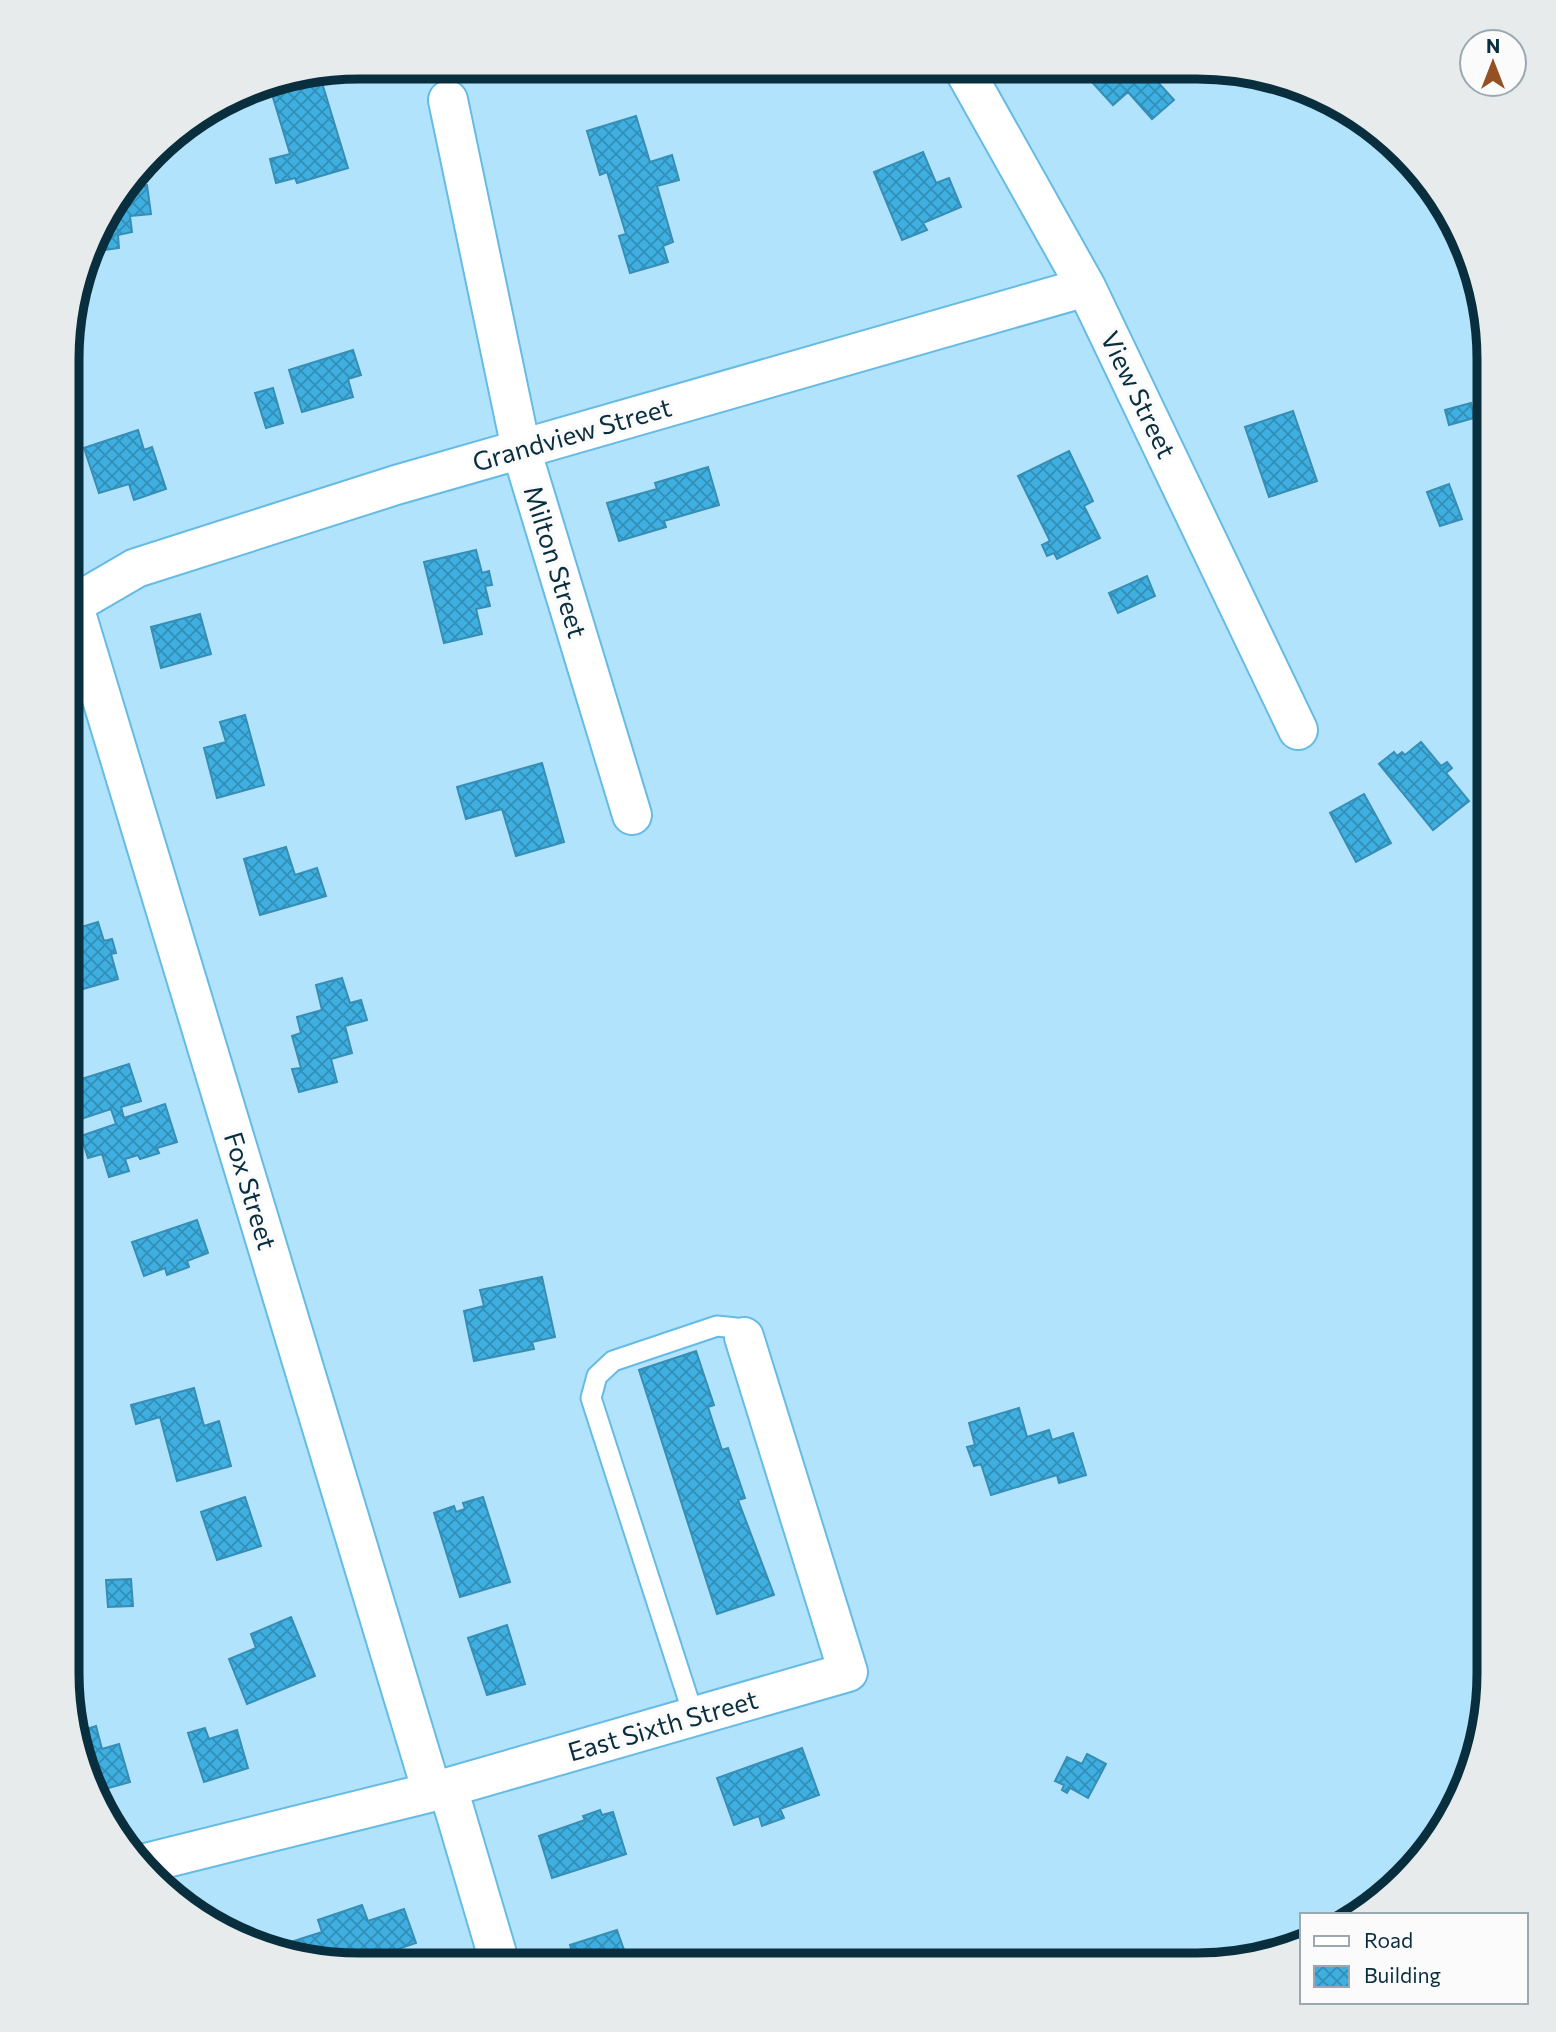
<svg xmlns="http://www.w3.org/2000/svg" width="1556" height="2032" viewBox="0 0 1556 2032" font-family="Commissioner,sans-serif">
<defs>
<pattern id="building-cross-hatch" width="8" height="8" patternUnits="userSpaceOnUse" patternTransform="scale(1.75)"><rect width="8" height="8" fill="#3eafe0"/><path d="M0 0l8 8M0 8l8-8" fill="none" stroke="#328fb7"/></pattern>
</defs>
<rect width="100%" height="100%" fill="#b2e3fc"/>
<path fill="url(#building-cross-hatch)" stroke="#368eb5" stroke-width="2" d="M 1080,69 L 1146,69 L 1174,100 L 1152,119 L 1128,92 L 1113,105 Z
M 319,73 L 348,168 L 297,183 L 295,178 L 276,183 L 270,159 L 290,154 L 268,81 Z
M 636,116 L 650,162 L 672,155 L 679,180 L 657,186 L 673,242 L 663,246 L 668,262 L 630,273 L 619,236 L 626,234 L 607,172 L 600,175 L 587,131 Z
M 923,152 L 936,183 L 949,178 L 961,207 L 923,223 L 927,230 L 902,240 L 874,172 Z
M 147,185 L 151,214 L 130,216 L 132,232 L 118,235 L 119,248 L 98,251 L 99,258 L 90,259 L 105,213 L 126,187 Z
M 353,350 L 361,375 L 348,379 L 353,397 L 302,412 L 289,370 Z
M 273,388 L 283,423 L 266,428 L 255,393 Z
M 1471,403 L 1474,418 L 1449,425 L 1445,410 Z
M 1293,411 L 1317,481 L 1269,497 L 1245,427 Z
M 138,430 L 144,450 L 152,447 L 166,489 L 134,500 L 129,484 L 99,493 L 84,448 Z
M 1069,451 L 1093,501 L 1084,506 L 1100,538 L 1057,559 L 1054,553 L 1047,556 L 1042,545 L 1050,541 L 1018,476 Z
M 708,467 L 719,505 L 664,521 L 666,527 L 619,541 L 607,503 L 657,489 L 655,483 Z
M 1449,484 L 1462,519 L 1440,526 L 1427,492 Z
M 476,550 L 482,573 L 489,571 L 492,585 L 485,586 L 490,606 L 476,609 L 482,634 L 444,643 L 424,562 Z
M 1147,576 L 1155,596 L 1118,613 L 1109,593 Z
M 200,614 L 211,654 L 161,668 L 151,627 Z
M 245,715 L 264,785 L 217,798 L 204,748 L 226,742 L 220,722 Z
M 1421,742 L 1441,766 L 1447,762 L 1452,768 L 1446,773 L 1469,801 L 1433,830 L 1379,764 L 1394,752 L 1397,756 L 1402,752 L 1405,755 Z
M 542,763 L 564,842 L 516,856 L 502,809 L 466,819 L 457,787 Z
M 1364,794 L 1391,843 L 1356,862 L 1330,813 Z
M 286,847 L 295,875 L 317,868 L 326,896 L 260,915 L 244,859 Z
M 98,922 L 104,941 L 112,939 L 116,953 L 111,954 L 118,979 L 76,991 L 68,963 L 68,931 Z
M 342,978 L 350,1003 L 361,1000 L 367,1020 L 345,1026 L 352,1053 L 331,1059 L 337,1082 L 299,1092 L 292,1069 L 301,1068 L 292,1036 L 301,1033 L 297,1017 L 322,1010 L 316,985 Z
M 129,1064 L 141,1101 L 121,1107 L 124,1118 L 165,1104 L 177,1142 L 157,1148 L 159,1153 L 140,1159 L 138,1155 L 125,1159 L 129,1171 L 109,1177 L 102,1154 L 88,1158 L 81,1136 L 116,1124 L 111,1109 L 81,1119 L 69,1083 Z
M 197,1220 L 208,1253 L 187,1261 L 189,1267 L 167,1275 L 165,1268 L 144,1276 L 132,1242 Z
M 542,1277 L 555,1337 L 532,1342 L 534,1349 L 474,1361 L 464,1311 L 484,1306 L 480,1290 Z
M 696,1351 L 714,1405 L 708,1407 L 722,1450 L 728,1448 L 745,1498 L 738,1500 L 774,1595 L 717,1614 L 639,1370 Z
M 194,1388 L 204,1426 L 219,1421 L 231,1466 L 177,1481 L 160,1417 L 136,1424 L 131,1405 Z
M 1019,1408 L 1027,1437 L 1049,1430 L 1052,1440 L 1073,1433 L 1086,1475 L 1059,1483 L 1057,1475 L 991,1495 L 981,1464 L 974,1466 L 967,1447 L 975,1445 L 969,1423 Z
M 245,1497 L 261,1546 L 217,1560 L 201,1512 Z
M 483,1497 L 510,1582 L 460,1597 L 434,1513 L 454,1506 L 456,1512 L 465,1509 L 463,1503 Z
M 131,1579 L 133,1606 L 108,1607 L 106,1580 Z
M 291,1617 L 315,1676 L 247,1704 L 229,1659 L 256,1648 L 251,1634 Z
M 507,1625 L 525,1684 L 487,1695 L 468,1638 Z
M 96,1726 L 102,1749 L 119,1744 L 130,1782 L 94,1792 L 80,1731 Z
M 205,1728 L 209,1739 L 237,1730 L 248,1768 L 204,1782 L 188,1733 Z
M 802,1748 L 819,1795 L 780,1809 L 784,1818 L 762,1826 L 759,1816 L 734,1825 L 717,1778 Z
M 1087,1754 L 1106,1764 L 1088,1798 L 1070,1788 L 1067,1793 L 1062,1790 L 1064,1785 L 1055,1781 L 1067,1757 L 1082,1764 Z
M 600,1810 L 602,1815 L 613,1812 L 626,1854 L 552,1878 L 539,1836 L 585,1820 L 583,1816 Z
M 362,1905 L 368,1921 L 404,1909 L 416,1943 L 357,1963 L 321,1963 L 295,1953 L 291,1942 L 322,1932 L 318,1920 Z
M 617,1930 L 629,1964 L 568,1964 L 575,1962 L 570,1945 Z"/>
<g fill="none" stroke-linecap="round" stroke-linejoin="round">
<g stroke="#66bbe4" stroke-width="23">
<path id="lane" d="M 694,1717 L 591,1398 L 597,1376 L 613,1361 L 717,1326 L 736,1328 L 744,1337"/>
</g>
<g stroke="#66bbe4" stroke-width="42">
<path id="street" d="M 963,68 L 1086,287 L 1298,730
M 448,100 L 521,449 L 632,815
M 69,590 L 432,1792
M 69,607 L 136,568 L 396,485 L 1086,287
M 448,1788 L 500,1964
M 138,1865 L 432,1792 L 848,1672 L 744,1337"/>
</g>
<use href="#lane" stroke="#fff" stroke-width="19"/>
<use href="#street" stroke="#fff" stroke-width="38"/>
</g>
<g text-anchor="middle" stroke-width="7" stroke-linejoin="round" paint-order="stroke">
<g font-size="26" fill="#092f3f" stroke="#fbfbfb">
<text transform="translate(1138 395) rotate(64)" y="9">View Street</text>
<text transform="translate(572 435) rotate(-16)" y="9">Grandview Street</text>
<text transform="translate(555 562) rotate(73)" y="9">Milton Street</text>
<text transform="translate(250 1191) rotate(73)" y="9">Fox Street</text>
<text transform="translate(663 1726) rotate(-16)" y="9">East Sixth Street</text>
</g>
</g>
<path d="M0 0H1556V2032H0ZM359 79H1197A280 280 0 0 1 1477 359V1673A280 280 0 0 1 1197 1953H359A280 280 0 0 1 79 1673V359A280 280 0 0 1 359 79Z" fill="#e8ebec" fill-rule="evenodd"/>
<path fill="none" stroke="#092f3f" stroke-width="9" d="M359 79H1197A280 280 0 0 1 1477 359V1673A280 280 0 0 1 1197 1953H359A280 280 0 0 1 79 1673V359A280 280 0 0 1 359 79Z"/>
<rect x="1300" y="1913" width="228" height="91" fill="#fbfbfb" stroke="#9aa9b0" stroke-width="2"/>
<rect x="1314" y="1936" width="35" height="10" fill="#ffffff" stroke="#9aa9b0" stroke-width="2"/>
<text x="1364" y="1948" font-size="21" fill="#092f3f">Road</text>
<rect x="1314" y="1966" width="35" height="21" fill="url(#building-cross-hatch)" stroke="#9aa9b0" stroke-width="2"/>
<text x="1364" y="1983" font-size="21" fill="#092f3f">Building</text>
<g transform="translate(1493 63)"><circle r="33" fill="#fbfbfb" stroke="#9aa9b0" stroke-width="2"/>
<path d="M0-5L12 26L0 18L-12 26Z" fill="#955124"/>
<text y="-10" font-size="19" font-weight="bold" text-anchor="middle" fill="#092f3f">N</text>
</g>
</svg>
